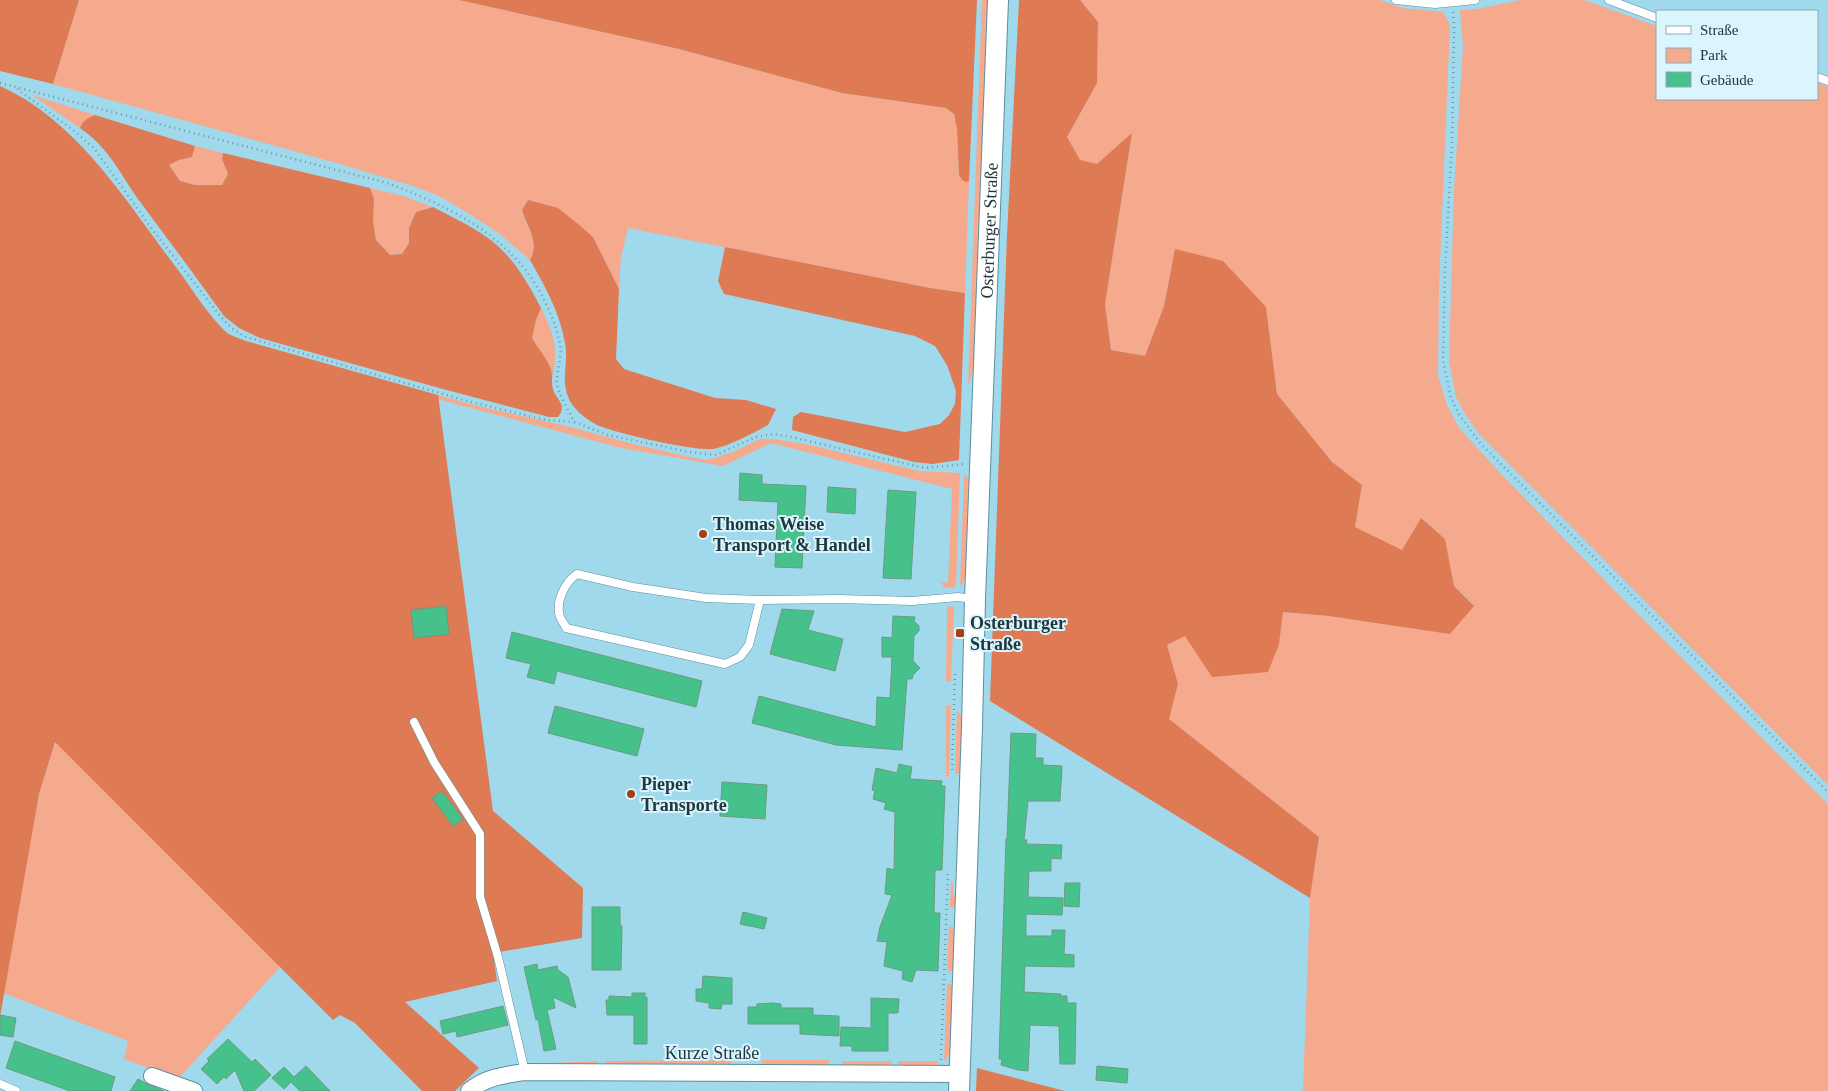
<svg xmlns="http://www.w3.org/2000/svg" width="1828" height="1091" viewBox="0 0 1828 1091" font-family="'Times New Roman',serif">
<rect width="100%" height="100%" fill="#a1d9ec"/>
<path fill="#f5a98d" d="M 79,0 L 459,0 L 679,49 L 842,93 L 946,108 L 954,114 L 957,129 L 959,175 L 966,182 L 969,181 L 965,293 L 930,288 L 628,228 L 621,257 L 619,289 L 593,237 L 528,200 L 522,210 C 526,227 540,242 530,260 L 500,234 L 471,215 L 441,197 L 416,187 L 340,164 L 53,84 Z
M 982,0 L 989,0 L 975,366 L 968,385 Z
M 1080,0 L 1380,0 L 1403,8 L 1443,12 L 1450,25 L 1439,287 L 1438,376 L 1447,405 L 1459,428 L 1502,475 L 1620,596 L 1828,804 L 1828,1091 L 1303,1091 L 1310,898 L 1319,837 L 1169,719 L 1178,684 L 1167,645 L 1185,636 L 1279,644 L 1282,612 L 1329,616 L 1474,606 L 1454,586 L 1445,539 L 1421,518 L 1402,551 L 1355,527 L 1362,485 L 1332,462 L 1277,394 L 1266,307 L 1175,249 L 1164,306 L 1145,356 L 1111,350 L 1105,304 L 1132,134 L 1097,164 L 1080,161 L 1067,137 L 1097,83 L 1098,22 Z
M 1521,0 L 1584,0 L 1657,26 L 1657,99 L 1817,99 L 1817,83 L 1828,87 L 1828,785 L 1480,435 L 1465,414 L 1456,397 L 1449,361 L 1454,191 L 1463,46 L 1460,10 L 1477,9 Z
M 32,95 L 95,115 C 88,118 83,120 80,128 Z
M 195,146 L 223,153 L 222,159 L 228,174 L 222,185 L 195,185 L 180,181 L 169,165 L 179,160 L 192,157 Z
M 370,188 L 403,196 L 433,207 L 416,212 L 409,228 L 409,243 L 402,254 L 390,255 L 376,240 L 373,222 L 374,199 Z
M 541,308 C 556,339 557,345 553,379 L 551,368 L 532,338 L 536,320 Z
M 438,395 L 470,404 L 575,428 L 625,442 L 689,457 L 707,460 L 733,452 L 760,439 L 773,439 L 806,444 L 919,471 L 960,473 L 956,585 L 954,588 L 944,587 L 941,582 L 948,583 L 952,489 L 771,443 L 723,466 L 621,448 L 437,399 Z
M 964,475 L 969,479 L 971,484 L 967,578 L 960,586 Z
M 947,606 L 954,607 L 951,682 L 946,681 Z
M 946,705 L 951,706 L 949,776 L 946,777 Z
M 957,711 L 963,717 L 962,774 L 955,773 Z
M 55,742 L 281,966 L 178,1079 L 124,1059 L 128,1041 L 3,993 L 39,794 Z
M 951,882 L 953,883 L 953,895 L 958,896 L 958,905 L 954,907 L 950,907 Z
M 949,926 L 957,929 L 956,972 L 947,971 Z
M 947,984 L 955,984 L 952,1050 L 944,1062 Z
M 731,1060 L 731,1065 L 729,1067 L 608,1068 L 605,1061 Z
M 761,1060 L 830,1060 L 827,1067 L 763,1068 Z
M 597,1061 L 598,1064 L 528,1064 Z
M 842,1061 L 892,1061 L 889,1068 L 844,1067 Z
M 898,1061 L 938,1061 L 938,1066 L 900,1068 Z"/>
<path fill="#de7a54" d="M 0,0 L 79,0 L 53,84 L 0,71 Z
M 459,0 L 977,0 L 969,181 L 966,182 L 962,180 L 959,175 L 957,129 L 954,114 L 946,108 L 842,93 L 679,49 Z
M 1019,0 L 1080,0 L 1098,22 L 1097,83 L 1067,137 L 1080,160 L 1097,164 L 1132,133 L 1105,304 L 1111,350 L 1145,356 L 1164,306 L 1175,249 L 1223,261 L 1266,307 L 1277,394 L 1332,462 L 1362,485 L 1355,527 L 1402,550 L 1421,518 L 1445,539 L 1454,586 L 1474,606 L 1450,634 L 1329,616 L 1283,612 L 1279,644 L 1268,672 L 1212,677 L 1185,636 L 1167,645 L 1178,684 L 1169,719 L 1319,837 L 1310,898 L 990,701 L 1007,235 Z
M 0,86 C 79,121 130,207 181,274 C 194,292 209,316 225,331 C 230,336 239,338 246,341 L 438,395 L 493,811 L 583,888 L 582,938 L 493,953 L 497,981 L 405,1002 L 479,1068 L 455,1091 L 422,1091 L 355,1023 L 340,1015 L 333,1020 L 55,742 L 39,794 L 0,1017 Z
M 95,115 L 195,146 L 192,157 L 179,160 L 169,165 L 180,181 L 195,185 L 222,185 L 228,174 L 222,159 L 223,153 L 370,188 L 374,199 L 373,222 L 376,240 L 390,255 L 402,254 L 409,243 L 409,228 L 416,212 L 433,207 C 457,220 486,232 505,253 C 520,269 531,289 541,308 L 536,320 L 532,338 C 538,348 547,359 551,369 C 553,376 551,383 553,389 C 556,400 568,404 558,417 L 549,417 L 439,388 L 260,338 L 239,328 L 224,316 C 196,277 167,238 138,199 C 119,172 109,148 80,128 C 83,120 88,118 95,115 Z
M 528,200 L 558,208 L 578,224 L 593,237 L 619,289 L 616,359 L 624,369 L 715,398 L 746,400 L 776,409 L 768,425 C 753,433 727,447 712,449 C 693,451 615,433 597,425 C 587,420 573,409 569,399 C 560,379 569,363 565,343 C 560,313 545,286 530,260 C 540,242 527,227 522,210 Z
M 725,247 L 930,288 L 965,293 L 959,460 L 933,464 L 914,462 L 792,430 L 793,417 L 801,412 L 905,432 L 940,424 L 949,415 L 955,404 L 956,391 L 947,365 L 935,346 L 915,336 L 724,294 L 718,281 Z
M 977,1068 L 1065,1091 L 976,1091 Z"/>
<path fill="#47c18c" stroke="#6b9a81" d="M 740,473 L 762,475 L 762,484 L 806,486 L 802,568 L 775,567 L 778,502 L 739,500 Z
M 828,487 L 856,489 L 855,514 L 827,512 Z
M 888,490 L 916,492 L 911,579 L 883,578 Z
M 446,606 L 449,634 L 414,638 L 411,610 Z
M 782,609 L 814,611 L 808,630 L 843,639 L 835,671 L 770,654 Z
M 893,616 L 915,617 L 914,621 L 919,626 L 919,631 L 914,636 L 913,661 L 920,668 L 913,675 L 912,679 L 907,679 L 902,750 L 836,745 L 752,723 L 759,696 L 876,727 L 877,697 L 890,698 L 892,657 L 882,657 L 882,637 L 892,638 Z
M 512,632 L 702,681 L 696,707 L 557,671 L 554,684 L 527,677 L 531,664 L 506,658 Z
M 555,706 L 644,729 L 637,756 L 548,733 Z
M 1011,733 L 1036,734 L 1035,758 L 1043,758 L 1043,765 L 1062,766 L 1060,801 L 1028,801 L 1024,840 L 1027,840 L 1026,844 L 1062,845 L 1061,859 L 1051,858 L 1051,871 L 1029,871 L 1028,897 L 1063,898 L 1062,915 L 1026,914 L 1026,936 L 1052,936 L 1052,930 L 1065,930 L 1064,954 L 1074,955 L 1074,967 L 1025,966 L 1024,992 L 1061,994 L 1060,996 L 1067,996 L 1067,1003 L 1076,1003 L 1075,1064 L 1060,1064 L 1059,1026 L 1030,1025 L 1028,1071 L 1018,1070 L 1001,1065 L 1002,1059 L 999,1059 L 1006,839 L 1007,839 Z
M 899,764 L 912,767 L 910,779 L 942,781 L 941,786 L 945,786 L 942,870 L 935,870 L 934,913 L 940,913 L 938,971 L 916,970 L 912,982 L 902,979 L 903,971 L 884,966 L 887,942 L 877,941 L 880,927 L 892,895 L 885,894 L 886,882 L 887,868 L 894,870 L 895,812 L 884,809 L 886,803 L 873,799 L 875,791 L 872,790 L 876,768 L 897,773 Z
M 722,782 L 767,785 L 765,819 L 720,816 Z
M 442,791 L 463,819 L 453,826 L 432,798 Z
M 1065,883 L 1080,883 L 1079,907 L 1064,906 Z
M 592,907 L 620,907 L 620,925 L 622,926 L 621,970 L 592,970 Z
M 743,912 L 767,918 L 764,929 L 740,924 Z
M 537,964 L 538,970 L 557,966 L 558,970 L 568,977 L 576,1008 L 553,997 L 555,1008 L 547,1010 L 556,1049 L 544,1051 L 538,1019 L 536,1020 L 524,967 Z
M 703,976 L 732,978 L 732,1004 L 722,1004 L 721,1009 L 709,1008 L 709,1003 L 696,1001 L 696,989 L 702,989 Z
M 632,993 L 645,993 L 645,998 L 647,997 L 647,1044 L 634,1044 L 634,1015 L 607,1015 L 606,1000 L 609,1000 L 609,996 L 632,997 Z
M 871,998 L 899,999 L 898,1013 L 888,1013 L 888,1051 L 852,1051 L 852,1046 L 840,1046 L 841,1027 L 871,1028 Z
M 772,1003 L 781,1004 L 781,1008 L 813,1008 L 813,1015 L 839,1016 L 839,1036 L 800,1034 L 800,1024 L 748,1024 L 748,1007 L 757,1007 L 757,1004 Z
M 503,1006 L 508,1025 L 457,1037 L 456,1031 L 443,1034 L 440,1021 Z
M 0,1015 L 16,1018 L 13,1037 L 0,1035 Z
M 228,1039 L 252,1062 L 255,1059 L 271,1075 L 254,1091 L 244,1091 L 235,1070 L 226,1079 L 224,1077 L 217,1084 L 201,1069 L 209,1061 L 207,1059 Z
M 15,1041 L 115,1077 L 111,1091 L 70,1091 L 6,1068 Z
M 306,1066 L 330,1091 L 300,1091 L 291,1082 L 284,1089 L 272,1078 L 284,1067 L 294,1077 Z
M 1097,1066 L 1128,1069 L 1127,1083 L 1096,1080 Z
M 138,1079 L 149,1085 L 164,1091 L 130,1091 Z"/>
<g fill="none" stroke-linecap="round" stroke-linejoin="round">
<g stroke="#5a8fa1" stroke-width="9">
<path id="service" d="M 1396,0 L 1435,4 L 1475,0
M 1609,0 L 1657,18
M 1817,77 L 1828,81
M 760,600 L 749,645 L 740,657 L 725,664 L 566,628 C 565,624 561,620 560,617 C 555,602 565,582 577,574 L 633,587 L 706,598 L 760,600 L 839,599 L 912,601 L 958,597 L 973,599
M 414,722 L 434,762 L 480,834 L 480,897 L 498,957 L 525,1072
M 0,1084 L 16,1091"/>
</g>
<g stroke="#5a8fa1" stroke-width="18">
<path id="minor" d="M 152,1076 L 194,1091
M 469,1091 C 486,1077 504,1075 525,1072 L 959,1074"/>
</g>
<g stroke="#5a8fa1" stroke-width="22">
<g id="tertiary">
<path id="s1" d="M 959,1091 L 972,727 L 975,599 L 998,0"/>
</g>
</g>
<path stroke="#6e99a7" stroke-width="2.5" stroke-dasharray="1 4" stroke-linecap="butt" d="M 1453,12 L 1454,28 L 1452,143 L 1445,270 L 1443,361 L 1451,398 L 1460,416 L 1480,443 L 1828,792
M 0,83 L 387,183 C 470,214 537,251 560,343 C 563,356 556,371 557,384 C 558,393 570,413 574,422 L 608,435 L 689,452 L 716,455 L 756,437 L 773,434 L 791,437 L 924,468 L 965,464
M 17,89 L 73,130 L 94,148 L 152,229 L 221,317 L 231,328 L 246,337 L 467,401 L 546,420 L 574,422
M 952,770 L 955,674
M 941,1060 L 948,871"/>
<use href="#service" stroke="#fff" stroke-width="8"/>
<use href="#minor" stroke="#fff" stroke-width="16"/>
<use href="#tertiary" stroke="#fff" stroke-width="20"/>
</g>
<g fill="#a54012" stroke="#daf5fe" stroke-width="2">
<circle cx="703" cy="534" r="5"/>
<rect x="955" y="628" width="10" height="10" rx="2.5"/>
<circle cx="631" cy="794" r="5"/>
</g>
<g text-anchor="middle" stroke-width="4" stroke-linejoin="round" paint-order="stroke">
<g font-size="18" fill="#20373e" stroke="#daf5fe">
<text dy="6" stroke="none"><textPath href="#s1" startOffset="861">Osterburger Straße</textPath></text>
<text x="712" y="1059">Kurze Straße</text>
</g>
<g font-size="18" font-weight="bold" fill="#20373e" stroke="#daf5fe" text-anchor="start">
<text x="713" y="530">Thomas Weise<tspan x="713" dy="21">Transport &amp; Handel</tspan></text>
<text x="970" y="629">Osterburger<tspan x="970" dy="21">Straße</tspan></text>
<text x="641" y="790">Pieper<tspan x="641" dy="21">Transporte</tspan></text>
</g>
</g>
<rect x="1656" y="10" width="162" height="90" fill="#daf5fe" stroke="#90a9b1"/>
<rect x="1666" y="26" width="25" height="8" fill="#ffffff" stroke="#90a9b1"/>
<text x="1700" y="35" font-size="15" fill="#20373e">Straße</text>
<rect x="1666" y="48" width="25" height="15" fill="#f5a98d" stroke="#90a9b1"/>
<text x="1700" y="60" font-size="15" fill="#20373e">Park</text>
<rect x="1666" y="72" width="25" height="15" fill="#47c18c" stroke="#90a9b1"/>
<text x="1700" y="85" font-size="15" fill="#20373e">Gebäude</text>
</svg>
